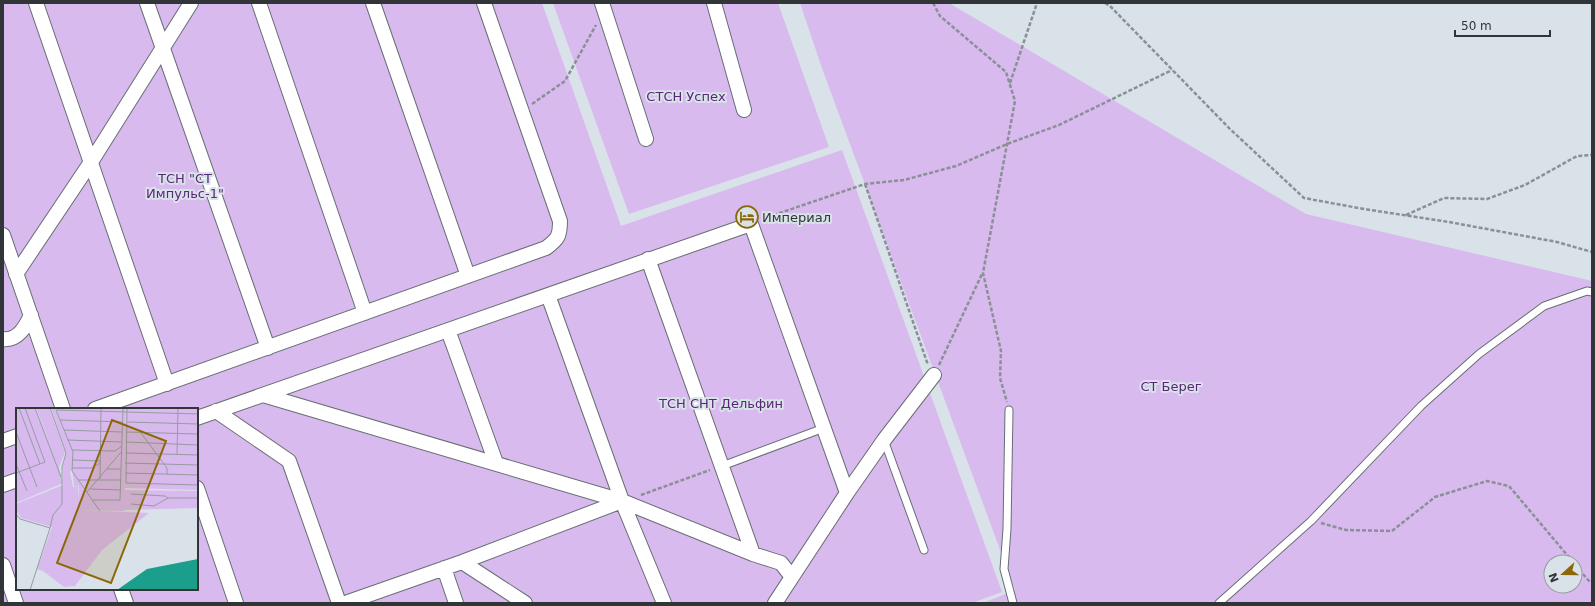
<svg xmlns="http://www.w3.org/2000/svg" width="1595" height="606" viewBox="0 0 1595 606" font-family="'DejaVu Sans',sans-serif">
<rect width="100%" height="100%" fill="#d9e1e9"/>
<path fill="#d9baee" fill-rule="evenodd" d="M 3,3 L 542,3 L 621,226 L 842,150 L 1002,592 L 972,603 L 3,603 ZM 17,409 L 197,409 L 197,589 L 17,589 Z
M 553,3 L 778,3 L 829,147 L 629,214 Z
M 800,3 L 949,3 L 1306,214 L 1592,281 L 1592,603 L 983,603 L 1015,590 L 823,71 ZM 1551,562 L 1575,562 L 1575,586 L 1551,586 Z"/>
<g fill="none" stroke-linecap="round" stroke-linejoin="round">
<g stroke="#676e74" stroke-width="9">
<path id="service" d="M 1009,410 L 1007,529 L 1004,569 L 1013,603
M 884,440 L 924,550
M 722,466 L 824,428
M 1219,603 L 1311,521 L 1421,406 L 1479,354 L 1544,306 L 1587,291 L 1592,292"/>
</g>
<g stroke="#676e74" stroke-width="16">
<path id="minor" d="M 36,3 L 167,384
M 147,3 L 268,348
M 259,3 L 365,313
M 373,3 L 468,276
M 602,3 L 646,139
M 714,3 L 744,110
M 3,235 L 63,409
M 648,259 L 753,554
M 16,274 L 91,162 L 191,3
M 548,295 L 622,501 L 664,603
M 448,330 L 496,463
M 3,339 C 18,341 26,326 31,315
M 263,395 L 622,501 L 753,554 L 781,563 L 792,577
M 95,409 L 546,248 C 558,239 560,236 560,221 L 484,3
M 216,411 L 289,461 L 339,603
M 197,418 L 751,224 L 847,493
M 3,441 L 17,436
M 3,485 L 17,480
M 197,488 L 236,603
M 462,562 L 525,603
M 3,565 L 16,603
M 444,568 L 456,603
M 121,589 L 126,603
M 345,603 L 462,562 L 622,501
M 775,603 L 847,493 L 884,440 L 934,375"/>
</g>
<path stroke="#8a9096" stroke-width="2.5" stroke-dasharray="4 2" stroke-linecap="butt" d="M 933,3 L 940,16 L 1006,72 L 1015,101 L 983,273 L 1001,351 L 1000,378 L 1007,402
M 1105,3 L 1110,6 L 1230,129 L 1304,198 L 1364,209 L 1449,222 L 1557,242 L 1592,252
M 1010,83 L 1037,3
M 532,104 L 565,81 L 596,25
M 865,184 L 928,365
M 1406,215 L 1444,198 L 1487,199 L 1525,185 L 1577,156 L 1592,155
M 762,219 L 865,184 L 904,180 L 956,166 L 1007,144 L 1059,125 L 1172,70
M 939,365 L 982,274
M 641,495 L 710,470
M 1321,523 L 1346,530 L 1392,531 L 1435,497 L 1487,481 L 1509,486 L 1573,562
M 1575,565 L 1590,582"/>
<use href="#service" stroke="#fff" stroke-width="7"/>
<use href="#minor" stroke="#fff" stroke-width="14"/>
</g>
<defs>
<g id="hotel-ring" transform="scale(1.15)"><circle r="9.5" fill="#d9e1e9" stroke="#8c6708" stroke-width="1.5"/><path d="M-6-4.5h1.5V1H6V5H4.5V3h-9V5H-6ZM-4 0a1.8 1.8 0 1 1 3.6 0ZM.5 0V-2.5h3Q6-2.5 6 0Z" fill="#8c6708"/></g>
</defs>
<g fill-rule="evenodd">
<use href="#hotel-ring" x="747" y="217"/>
</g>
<g text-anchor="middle" stroke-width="4" stroke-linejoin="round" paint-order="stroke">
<g font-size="13" fill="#5b2678" stroke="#d9e1e9">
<text x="686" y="101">СТСН Успех</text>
<text x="185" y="183">ТСН "СТ<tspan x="185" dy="15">Импульс-1"</tspan></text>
<text x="1171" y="391">СТ Берег</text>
<text x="721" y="408">ТСН СНТ Дельфин</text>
</g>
<g font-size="13" fill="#313538" stroke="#d9e1e9" text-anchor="start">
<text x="762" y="222">Империал</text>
</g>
</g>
<g transform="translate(16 408)">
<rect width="182" height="182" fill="#d9e1e9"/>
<path d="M 0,0 L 19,0 L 38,46 L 20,0 L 33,0 L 49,44 L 43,60 L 47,74 L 47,61 L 54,64 L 57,79 L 62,78 L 62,92 L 63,78 L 58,78 L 56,61 L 54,64 L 46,61 L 50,45 L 35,0 L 39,0 L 54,38 L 40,0 L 182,0 L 182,82 L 109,80 L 108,103 L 62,102 L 133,105 L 86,142 L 59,178 L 48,179 L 27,163 L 21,161 L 36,119 L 5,110 L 0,102 L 0,96 L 47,77 L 47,75 L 0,95 ZM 109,82 L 182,83 L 182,100 L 108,102 Z" fill="#d9baee"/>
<path d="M 182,151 L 182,182 L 101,182 L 131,161 Z" fill="#1c9e8d"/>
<path fill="none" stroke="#969ca2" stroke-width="1" d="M 3,0 L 24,56M 19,0 L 45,69M 111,0 L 110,75 L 182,77M 40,2 L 182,6M 40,2 L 57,44 L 56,63 L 84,103M 44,12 L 107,14M 111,14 L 182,16M 48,22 L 106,24M 0,24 L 21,79M 110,24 L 182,26M 125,25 L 151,60 L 151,66M 51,32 L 106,34M 110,34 L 182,37M 56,42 L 99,43 L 106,38M 110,45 L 182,47M 161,46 L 162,0M 57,52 L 84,53M 109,55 L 182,57M 0,56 L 11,83M 56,60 L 76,60 L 84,55M 91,61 L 105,61M 0,65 L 29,54 L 9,0M 109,65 L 182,67M 84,71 L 85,0M 62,72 L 105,72M 74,81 L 105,82M 71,84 L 106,43M 115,86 L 149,88 L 152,90M 77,92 L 104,92 L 107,0M 115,96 L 138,98 L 152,90 L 182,90M 0,106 L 4,111 L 34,120 L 37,107 L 46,96 L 46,59 L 50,45 L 34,0M 14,182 L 34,120"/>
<path fill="#8c6708" fill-opacity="0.15" stroke="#8c6708" stroke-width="2" d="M 96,12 L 150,33 L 95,175 L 41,155 Z"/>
<rect width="182" height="182" fill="none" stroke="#313538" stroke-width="2"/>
</g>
<rect width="1595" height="606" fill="none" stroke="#313538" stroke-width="8"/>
<g transform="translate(1563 574) rotate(249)"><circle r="19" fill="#d9e1e9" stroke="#969ca2"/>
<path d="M0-3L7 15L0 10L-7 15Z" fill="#8c6708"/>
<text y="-6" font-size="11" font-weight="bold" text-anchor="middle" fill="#313538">N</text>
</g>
<path d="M1455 30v6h95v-6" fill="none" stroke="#313538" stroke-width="2"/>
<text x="1461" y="30" font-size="12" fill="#313538" stroke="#d9e1e9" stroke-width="3" paint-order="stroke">50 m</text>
</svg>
